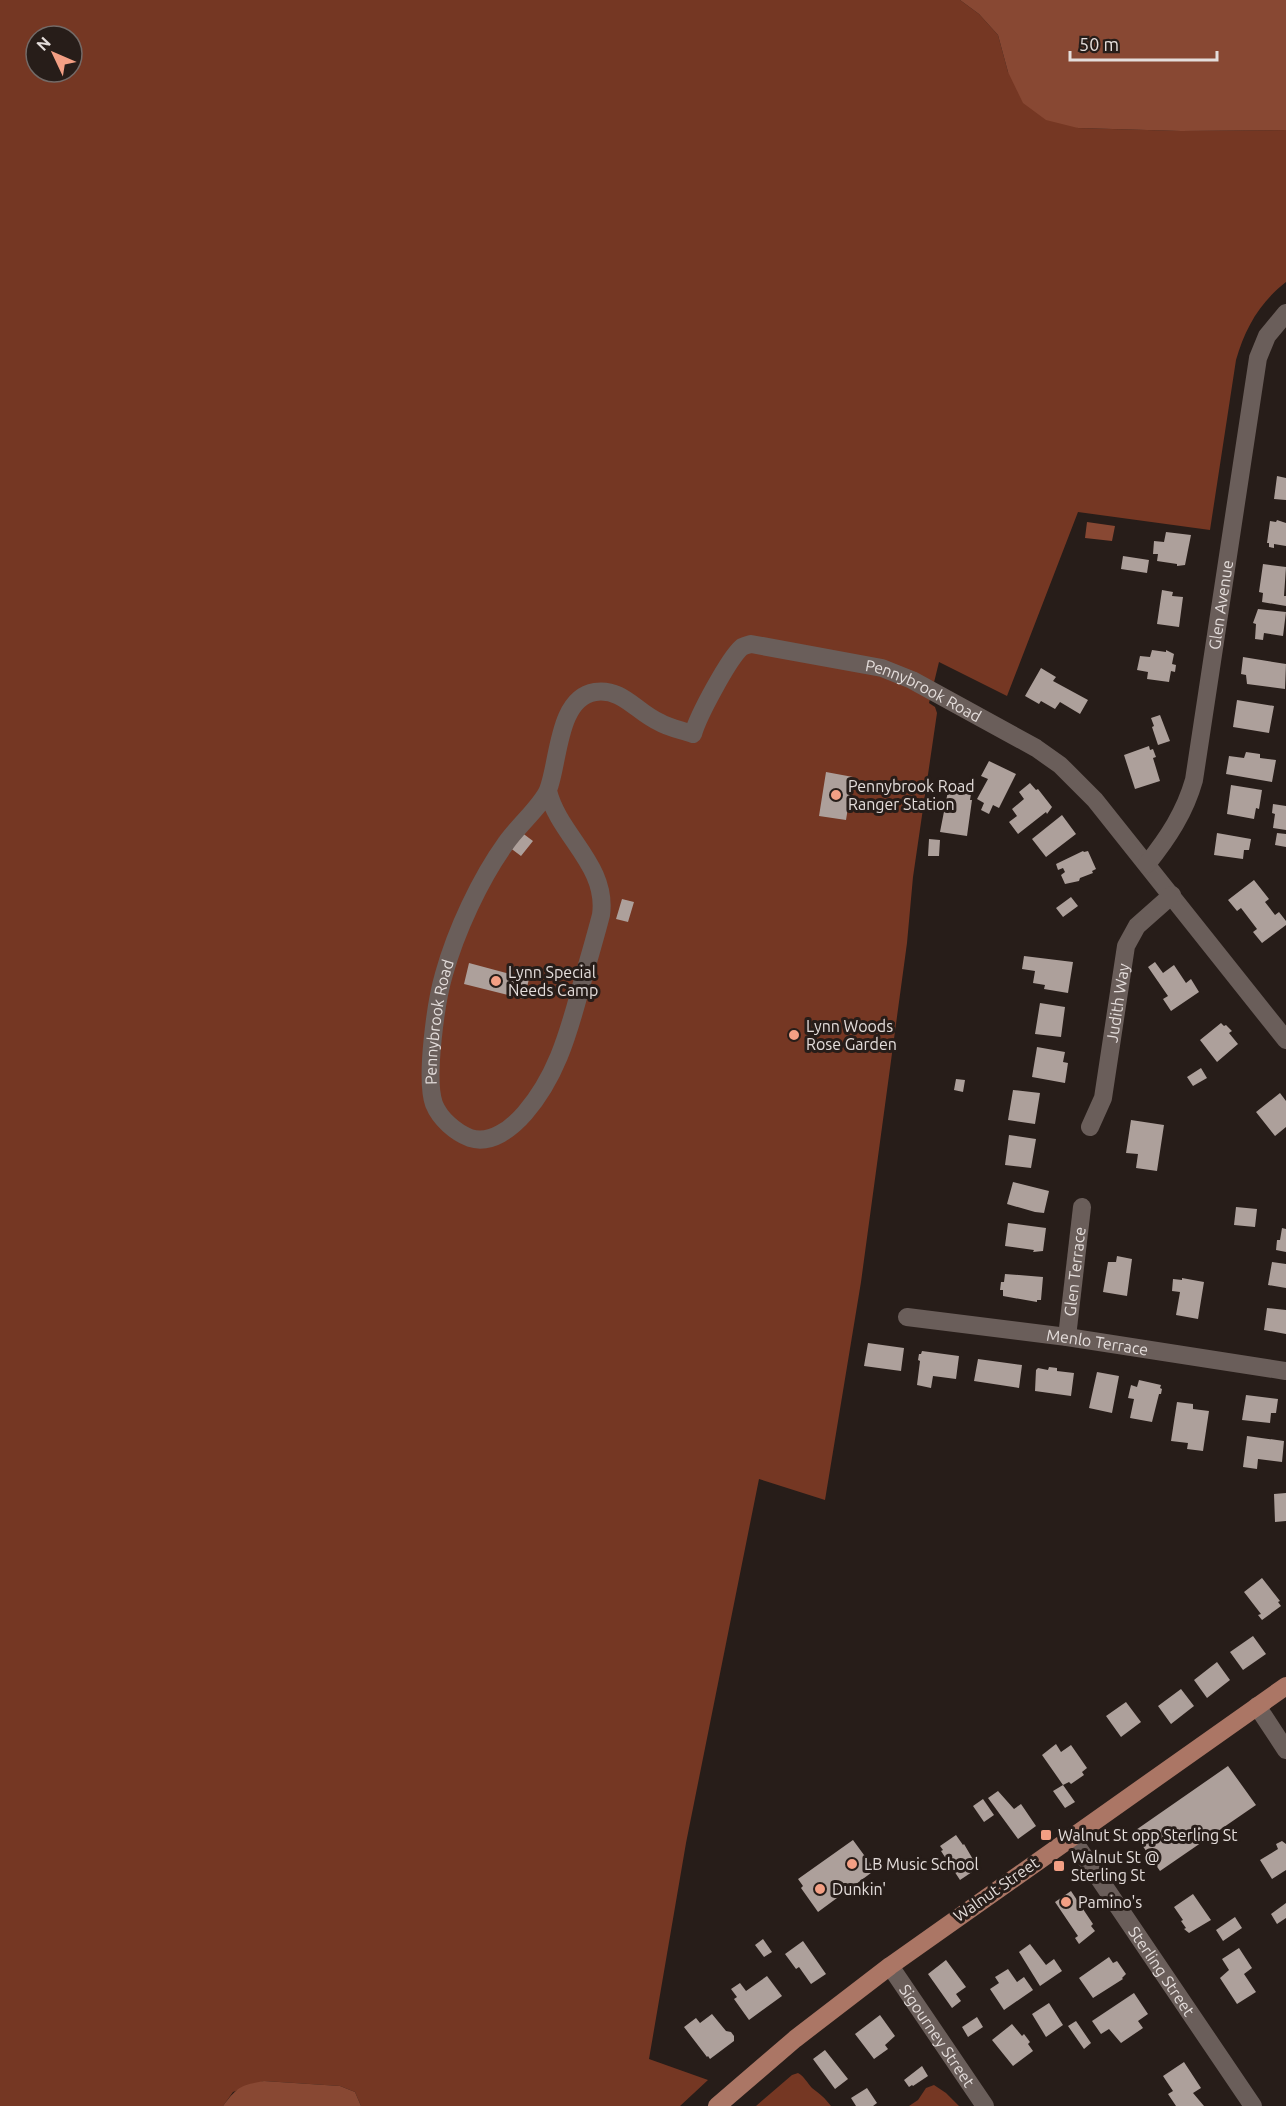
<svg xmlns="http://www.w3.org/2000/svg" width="1286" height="2106" viewBox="0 0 1286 2106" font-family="Ubuntu,sans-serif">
<rect width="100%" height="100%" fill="#271d19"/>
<path fill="#753723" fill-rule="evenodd" d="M 0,0 L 960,0 L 979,14 L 998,35 L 1008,72 L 1078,128 L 1181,131 L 1286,130 L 1286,282 C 1260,302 1245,328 1236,360 L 1210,530 L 1078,512 L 1007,696 L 939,662 L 929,703 L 935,707 L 937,713 L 913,877 L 907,943 L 861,1282 L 825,1500 L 759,1479 L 686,1843 L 649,2059 L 708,2080 L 680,2106 L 361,2106 L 355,2092 L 340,2086 L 264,2081 L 233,2092 L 223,2106 L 0,2106 ZM 36,36 L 72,36 L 72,72 L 36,72 Z
M 798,2073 C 805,2077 807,2083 812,2088 C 820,2094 825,2098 831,2106 L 756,2106 L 792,2075 Z
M 934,2085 L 946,2093 L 959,2106 L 909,2106 L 918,2100 L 926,2088 Z"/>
<path fill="#884833" d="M 960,0 L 1286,0 L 1286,130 L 1181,131 L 1078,128 L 1046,120 L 1023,103 L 1008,72 L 998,35 L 979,14 Z
M 1087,522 L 1115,526 L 1112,541 L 1085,538 Z
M 264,2081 L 340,2086 L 355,2092 L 361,2106 L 223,2106 C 237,2087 241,2085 264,2081 Z"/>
<path fill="#ada09b" d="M 1277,476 L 1286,478 L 1286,500 L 1274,499 Z
M 1277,520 L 1286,523 L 1286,546 L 1274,544 L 1274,548 L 1269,547 L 1269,543 L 1267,543 L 1270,521 L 1276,522 Z
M 1166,532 L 1191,535 L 1185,565 L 1177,566 L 1177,564 L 1157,561 L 1158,554 L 1153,554 L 1154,541 L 1164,542 Z
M 1123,556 L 1149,560 L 1147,573 L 1121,569 Z
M 1263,564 L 1286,567 L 1284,596 L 1286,596 L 1286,606 L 1262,602 L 1263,593 L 1259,592 Z
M 1162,590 L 1173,592 L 1172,596 L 1183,597 L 1179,627 L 1157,624 Z
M 1258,609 L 1286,612 L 1283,636 L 1264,633 L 1263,640 L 1255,639 L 1256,624 L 1253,623 Z
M 1152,650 L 1166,652 L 1166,650 L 1174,654 L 1172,664 L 1176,665 L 1175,672 L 1171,671 L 1169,682 L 1147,679 L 1148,672 L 1137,670 L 1140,656 L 1150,657 Z
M 1243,657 L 1286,664 L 1285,689 L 1247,684 L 1246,675 L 1241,674 Z
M 1041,668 L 1056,677 L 1053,681 L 1088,700 L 1080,714 L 1060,702 L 1055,709 L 1041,701 L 1039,704 L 1025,696 Z
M 1237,700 L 1274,706 L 1269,733 L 1233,727 Z
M 1160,715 L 1170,741 L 1158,745 L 1152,727 L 1154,726 L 1151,718 Z
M 1149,746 L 1150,750 L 1153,749 L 1156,757 L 1153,758 L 1160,781 L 1135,789 L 1124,755 Z
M 1246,752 L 1260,754 L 1260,758 L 1276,760 L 1272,782 L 1226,774 L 1229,756 L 1244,758 Z
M 989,761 L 1016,774 L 999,808 L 993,805 L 989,814 L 981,810 L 984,803 L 977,799 L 988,779 L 981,776 Z
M 826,772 L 853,777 L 846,820 L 819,816 Z
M 1030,783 L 1036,790 L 1038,789 L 1052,807 L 1047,814 L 1046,812 L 1018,834 L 1009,822 L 1017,816 L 1012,809 L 1024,799 L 1019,792 Z
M 1231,785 L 1262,790 L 1259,809 L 1256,808 L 1254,819 L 1227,814 Z
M 948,791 L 971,794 L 970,800 L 972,800 L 967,836 L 940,832 Z
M 1273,804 L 1286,806 L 1286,830 L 1273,828 L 1275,814 L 1272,813 Z
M 1062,815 L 1076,834 L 1046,857 L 1032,839 Z
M 521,832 L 533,841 L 521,856 L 509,847 Z
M 1217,833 L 1251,839 L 1249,850 L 1244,850 L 1243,859 L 1214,855 Z
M 1277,833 L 1286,834 L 1286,847 L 1275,845 Z
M 929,839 L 940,840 L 939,856 L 928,856 Z
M 1083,851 L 1084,852 L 1088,851 L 1096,869 L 1092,871 L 1093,873 L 1080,878 L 1079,881 L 1065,884 L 1061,875 L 1065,872 L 1063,868 L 1058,870 L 1056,864 Z
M 1254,880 L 1269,899 L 1265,902 L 1275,915 L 1279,912 L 1286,921 L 1286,925 L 1262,943 L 1253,932 L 1257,929 L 1241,908 L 1237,911 L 1228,900 Z
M 1071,897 L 1078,906 L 1063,917 L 1056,908 Z
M 622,899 L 634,902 L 628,922 L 616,919 Z
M 1024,956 L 1073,962 L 1068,993 L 1044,989 L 1045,985 L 1033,983 L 1035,971 L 1022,969 Z
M 1155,962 L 1163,973 L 1174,965 L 1186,983 L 1191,979 L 1199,992 L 1171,1011 L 1163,999 L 1168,996 L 1148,967 Z
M 469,963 L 529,979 L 524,999 L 464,984 Z
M 1040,1003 L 1065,1007 L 1061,1037 L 1035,1034 Z
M 1221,1023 L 1224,1026 L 1226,1025 L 1232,1031 L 1229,1033 L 1238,1044 L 1217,1062 L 1200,1040 Z
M 1037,1047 L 1065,1052 L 1063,1062 L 1068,1063 L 1065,1083 L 1032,1077 Z
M 1201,1068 L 1207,1078 L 1193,1086 L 1187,1077 Z
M 956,1079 L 965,1080 L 963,1092 L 954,1090 Z
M 1013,1090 L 1040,1093 L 1035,1124 L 1008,1120 Z
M 1280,1093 L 1286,1101 L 1286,1127 L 1275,1136 L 1256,1112 Z
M 1131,1120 L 1164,1125 L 1157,1171 L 1136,1168 L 1138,1154 L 1126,1153 Z
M 1009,1135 L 1036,1139 L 1031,1168 L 1005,1165 Z
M 1013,1182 L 1049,1191 L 1044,1213 L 1035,1212 L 1007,1204 Z
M 1236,1207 L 1257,1209 L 1255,1227 L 1234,1225 Z
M 1008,1223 L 1046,1228 L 1043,1251 L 1033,1252 L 1034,1250 L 1005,1246 Z
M 1282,1228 L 1286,1229 L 1286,1252 L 1276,1250 L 1277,1240 L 1280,1240 Z
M 1117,1256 L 1132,1259 L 1127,1296 L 1103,1292 L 1108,1262 L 1116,1262 Z
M 1272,1262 L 1286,1264 L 1286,1288 L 1268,1285 Z
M 1005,1274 L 1043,1277 L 1041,1300 L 1037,1300 L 1037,1302 L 1003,1296 L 1003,1290 L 1000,1290 L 1001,1282 L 1004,1282 Z
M 1182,1278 L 1204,1282 L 1198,1319 L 1176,1315 L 1180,1292 L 1172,1291 L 1173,1279 L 1182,1280 Z
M 1267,1308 L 1286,1310 L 1286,1334 L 1264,1330 Z
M 868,1343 L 904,1348 L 901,1371 L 864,1366 Z
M 922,1351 L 959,1356 L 956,1379 L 933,1376 L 931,1388 L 917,1385 L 920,1361 L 918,1360 L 919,1354 L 921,1354 Z
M 978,1359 L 1022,1365 L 1019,1388 L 974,1381 Z
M 1049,1367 L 1057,1368 L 1057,1371 L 1074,1373 L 1071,1396 L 1035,1391 L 1036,1370 L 1038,1368 L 1048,1370 Z
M 1097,1372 L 1119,1376 L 1112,1413 L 1089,1408 Z
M 1139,1380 L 1161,1385 L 1160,1388 L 1162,1389 L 1161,1394 L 1159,1394 L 1152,1422 L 1130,1418 L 1134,1399 L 1128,1398 L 1131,1385 L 1137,1387 Z
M 1246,1395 L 1278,1399 L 1276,1413 L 1271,1413 L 1270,1423 L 1242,1420 Z
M 1177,1402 L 1193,1404 L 1193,1409 L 1209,1411 L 1203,1451 L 1187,1449 L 1188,1443 L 1171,1441 Z
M 1247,1436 L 1284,1441 L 1282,1462 L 1258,1459 L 1257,1469 L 1243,1467 Z
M 1286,1493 L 1286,1521 L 1275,1522 L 1274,1494 Z
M 1262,1578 L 1280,1601 L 1278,1602 L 1281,1606 L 1262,1620 L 1258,1615 L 1261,1614 L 1244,1592 Z
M 1253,1636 L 1266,1654 L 1243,1670 L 1230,1652 Z
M 1217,1662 L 1230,1680 L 1207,1698 L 1194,1680 Z
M 1181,1689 L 1194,1706 L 1171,1724 L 1158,1706 Z
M 1126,1702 L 1141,1722 L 1121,1737 L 1106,1716 Z
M 1056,1744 L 1061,1752 L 1071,1745 L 1087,1768 L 1082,1772 L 1084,1775 L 1071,1784 L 1069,1782 L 1063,1785 L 1042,1755 Z
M 1228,1766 L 1256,1805 L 1160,1871 L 1133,1832 Z
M 1063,1785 L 1075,1802 L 1065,1808 L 1053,1791 Z
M 998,1791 L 1014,1809 L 1021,1804 L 1036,1826 L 1018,1839 L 988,1798 Z
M 983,1799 L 994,1815 L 984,1822 L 973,1806 Z
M 956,1835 L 963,1845 L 964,1844 L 978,1868 L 960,1880 L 941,1851 L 943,1850 L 940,1846 Z
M 853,1840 L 875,1870 L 818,1912 L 801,1888 L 803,1886 L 798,1879 Z
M 1282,1841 L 1286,1844 L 1286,1870 L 1272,1879 L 1260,1860 L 1278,1849 L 1276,1844 Z
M 1071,1891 L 1093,1924 L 1091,1926 L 1095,1931 L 1079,1944 L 1075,1938 L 1078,1936 L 1055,1902 Z
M 1193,1894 L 1211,1920 L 1189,1933 L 1184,1929 L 1186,1928 L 1181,1921 L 1183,1920 L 1174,1907 Z
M 1286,1903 L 1286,1918 L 1277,1924 L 1271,1914 Z
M 1235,1917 L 1242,1928 L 1223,1941 L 1216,1930 Z
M 763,1939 L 772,1952 L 764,1957 L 755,1945 Z
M 803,1941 L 826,1974 L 811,1984 L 799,1967 L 796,1969 L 785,1954 Z
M 1030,1944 L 1046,1965 L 1054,1959 L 1062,1971 L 1040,1986 L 1019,1952 Z
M 1239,1948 L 1252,1968 L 1244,1974 L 1256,1992 L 1237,2004 L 1220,1978 L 1229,1970 L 1222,1959 Z
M 1109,1957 L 1113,1963 L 1117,1961 L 1126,1974 L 1122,1978 L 1123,1979 L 1093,1998 L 1079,1978 Z
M 946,1960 L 966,1987 L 956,1994 L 961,2001 L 952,2008 L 928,1974 Z
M 1008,1969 L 1017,1982 L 1024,1977 L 1033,1990 L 1004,2010 L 990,1989 L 999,1983 L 995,1977 Z
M 767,1976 L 782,1996 L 749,2020 L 734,1999 L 737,1997 L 731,1989 L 740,1983 L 746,1991 Z
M 1134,1993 L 1148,2014 L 1138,2021 L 1143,2028 L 1121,2043 L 1109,2029 L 1101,2034 L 1092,2021 Z
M 1049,2003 L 1063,2025 L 1046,2037 L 1032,2014 Z
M 712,2014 L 726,2031 L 731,2032 L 734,2036 L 734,2041 L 710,2059 L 708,2056 L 707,2057 L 684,2027 L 696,2018 L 700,2023 Z
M 880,2015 L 895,2036 L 885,2045 L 888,2049 L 874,2059 L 855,2034 Z
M 977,2017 L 983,2027 L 968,2037 L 962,2027 Z
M 1076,2021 L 1091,2043 L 1084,2049 L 1068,2026 Z
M 1012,2024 L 1022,2036 L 1024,2034 L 1030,2042 L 1028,2044 L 1033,2051 L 1013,2066 L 992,2040 Z
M 825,2050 L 848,2079 L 835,2089 L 813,2059 Z
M 1184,2062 L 1201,2088 L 1193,2093 L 1204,2106 L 1176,2106 L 1168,2094 L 1173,2091 L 1163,2076 Z
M 922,2066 L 928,2076 L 913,2086 L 912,2085 L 909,2087 L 904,2080 Z
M 867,2088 L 877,2103 L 873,2106 L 856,2106 L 851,2098 Z"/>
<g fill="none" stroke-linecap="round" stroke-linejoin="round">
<g stroke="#6a5e5a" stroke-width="18">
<path id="s1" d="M 548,791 C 559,836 608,865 601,915 C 594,942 586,968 579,994 C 567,1038 555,1078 525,1113 C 512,1128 491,1145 470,1138 C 455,1132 440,1119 434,1104 C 425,1079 436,1001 444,974 C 456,931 480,879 506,843 C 517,827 542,805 548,790 C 559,763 557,698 595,692 C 623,688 636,712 659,722 C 669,728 682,730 693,734 C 698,716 729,658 742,647 C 746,645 747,645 751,644 L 882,668 L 912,680 L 1036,748 L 1060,765 L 1095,800 L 1286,1040"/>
<path id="s2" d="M 1147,864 C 1168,838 1185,812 1194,780 L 1258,358 L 1267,336 L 1286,313"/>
<path id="s3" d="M 1090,1127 L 1103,1098 L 1126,946 L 1137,926 L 1172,895"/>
<path id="s4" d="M 907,1317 L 1067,1337 L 1286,1371"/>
<path id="s5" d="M 1067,1337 L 1082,1207"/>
<path d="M 1257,1706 L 1286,1750"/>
<path id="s6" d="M 1071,1837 L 1253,2106"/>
<path id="s7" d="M 890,1966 L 985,2106"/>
</g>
<path stroke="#ab7665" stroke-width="18" d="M 717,2106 L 795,2039 L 890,1966 L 1286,1686"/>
</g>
<g fill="#f39f84" stroke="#271d19" stroke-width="2">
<circle cx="836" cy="795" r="6"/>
<circle cx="496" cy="981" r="6"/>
<circle cx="794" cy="1035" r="6"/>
<rect x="1040" y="1829" width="12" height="12" rx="3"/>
<circle cx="852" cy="1864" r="6"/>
<rect x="1053" y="1860" width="12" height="12" rx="3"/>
<circle cx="820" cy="1889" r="6"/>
<circle cx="1066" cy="1902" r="6"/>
</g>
<g text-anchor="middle" stroke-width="6" stroke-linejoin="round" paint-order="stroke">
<g font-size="16" fill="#e4dddb" stroke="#271d19">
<text dy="6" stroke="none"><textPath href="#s2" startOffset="274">Glen Avenue</textPath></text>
<text dy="6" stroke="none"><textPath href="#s1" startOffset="1324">Pennybrook Road</textPath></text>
<text dy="6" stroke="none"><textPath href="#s3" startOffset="128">Judith Way</textPath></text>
<text dy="6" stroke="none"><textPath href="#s1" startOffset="549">Pennybrook Road</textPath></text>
<text dy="6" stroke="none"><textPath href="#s5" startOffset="66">Glen Terrace</textPath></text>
<text dy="6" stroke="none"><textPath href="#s4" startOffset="192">Menlo Terrace</textPath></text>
<text transform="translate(996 1889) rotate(-35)" y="6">Walnut Street</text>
<text dy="6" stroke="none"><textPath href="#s6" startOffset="162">Sterling Street</textPath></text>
<text dy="6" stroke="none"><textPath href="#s7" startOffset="84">Sigourney Street</textPath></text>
</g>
<g font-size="16" fill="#e4dddb" stroke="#271d19" text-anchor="start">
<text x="848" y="792">Pennybrook Road<tspan x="848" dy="18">Ranger Station</tspan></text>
<text x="508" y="978">Lynn Special<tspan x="508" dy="18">Needs Camp</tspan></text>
<text x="806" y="1032">Lynn Woods<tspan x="806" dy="18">Rose Garden</tspan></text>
<text x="1058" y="1841">Walnut St opp Sterling St</text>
<text x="1071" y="1863">Walnut St @<tspan x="1071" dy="18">Sterling St</tspan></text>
<text x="864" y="1870">LB Music School</text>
<text x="832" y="1895">Dunkin'</text>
<text x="1078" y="1908">Pamino's</text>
</g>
</g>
<g transform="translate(54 54) rotate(314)"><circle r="28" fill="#271d19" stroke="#736a67" stroke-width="1.5"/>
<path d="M0-4.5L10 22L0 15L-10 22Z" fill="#f39f84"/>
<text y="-9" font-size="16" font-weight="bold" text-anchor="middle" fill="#e4dddb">N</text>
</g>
<path d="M1070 51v9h147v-9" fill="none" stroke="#e4dddb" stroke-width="3"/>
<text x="1079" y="51" font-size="18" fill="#e4dddb" stroke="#271d19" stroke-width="4.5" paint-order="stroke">50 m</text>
</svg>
